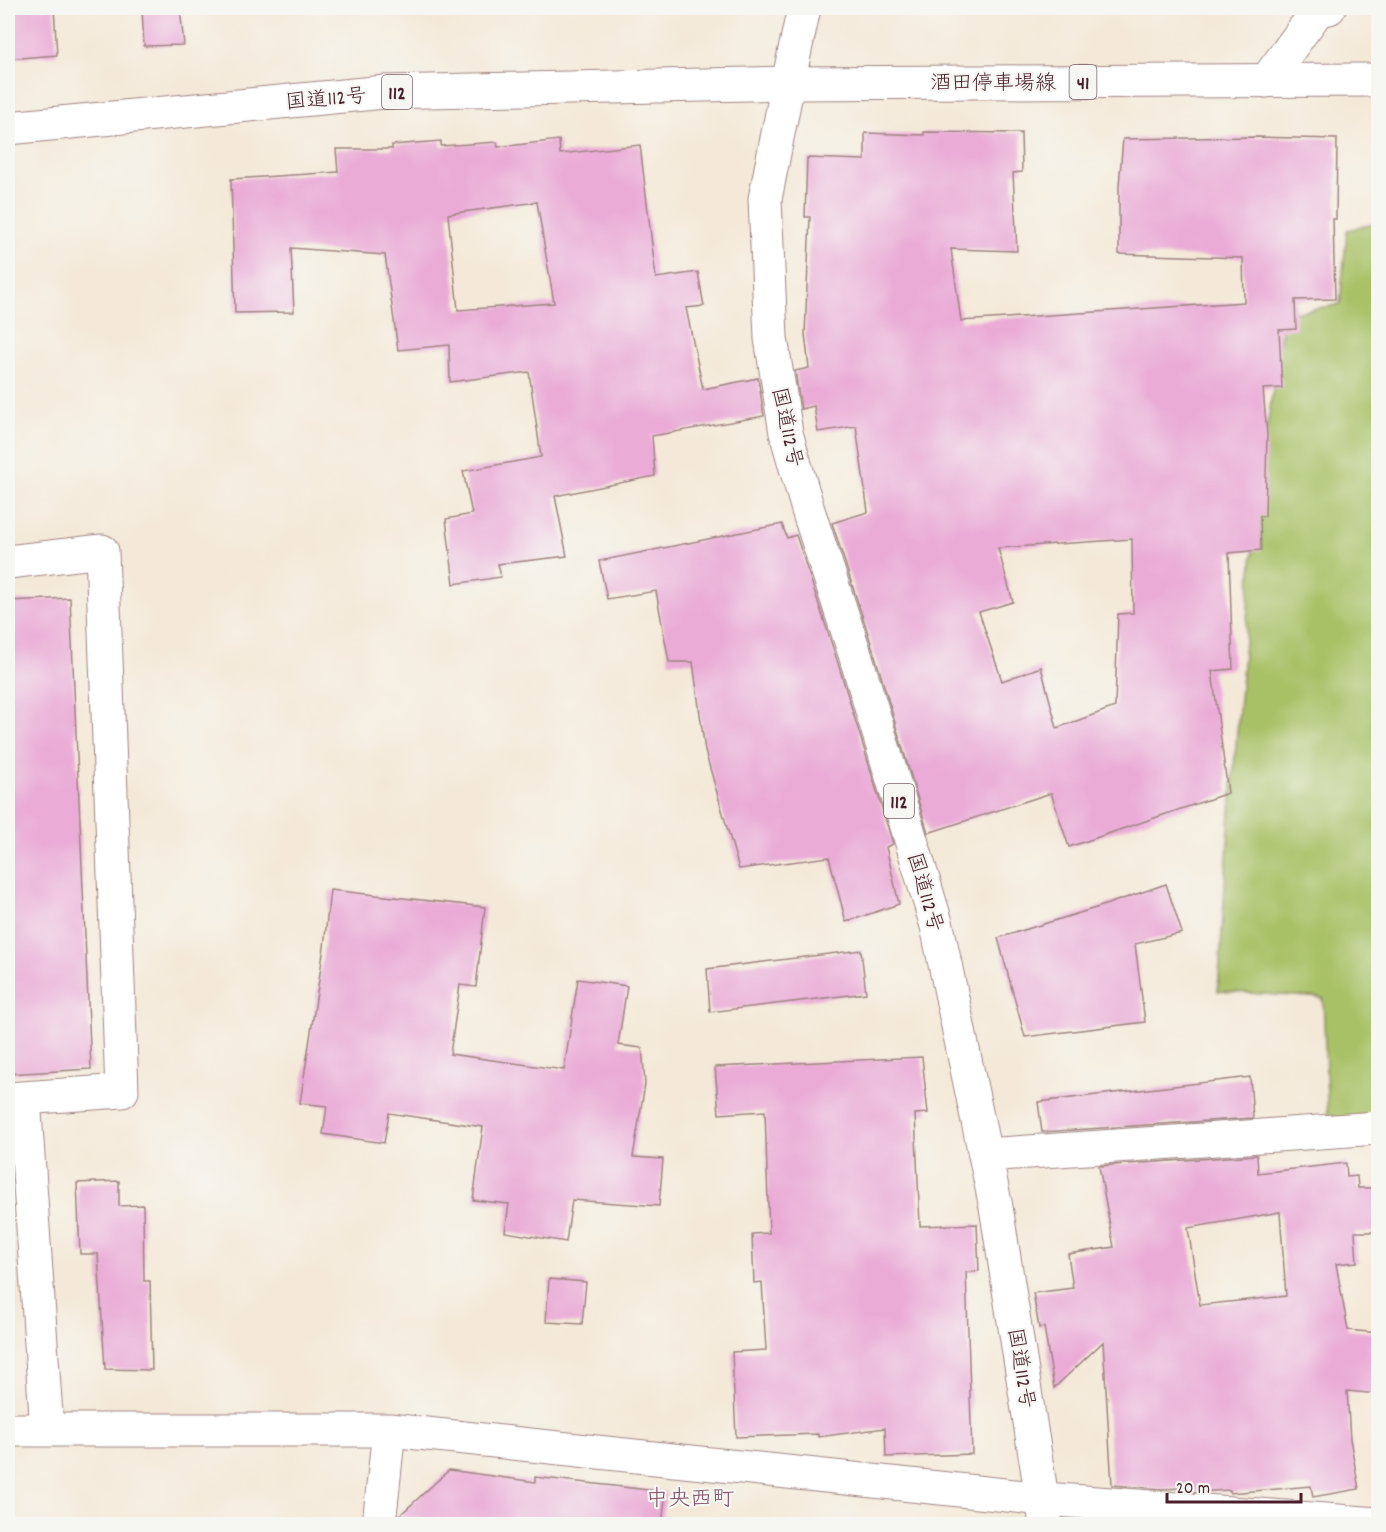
<svg xmlns="http://www.w3.org/2000/svg" width="1386" height="1532" viewBox="0 0 1386 1532" font-family="Dekko,'Klee One',sans-serif">
<rect width="100%" height="100%" fill="#f6f6f2"/>
<filter id="ink" filterUnits="userSpaceOnUse"><feTurbulence type="fractalNoise" baseFrequency=".0167" numOctaves="2"/><feDisplacementMap in="SourceGraphic" scale="12" xChannelSelector="R" yChannelSelector="G"/><feConvolveMatrix kernelMatrix="1 2 1 2 8 2 1 2 1" color-interpolation-filters="sRGB"/></filter>
<filter id="wash" filterUnits="userSpaceOnUse"><feTurbulence type="fractalNoise" baseFrequency=".008" numOctaves="4" result="noise"/><feDisplacementMap in="SourceGraphic" scale="24" xChannelSelector="R" yChannelSelector="G"/><feGaussianBlur stdDeviation="1.35" result="paint"/><feColorMatrix in="noise" values="0 0 0 0 0 0 0 0 0 0 0 0 0 0 0 0 0 1.4 0 .05"/><feComposite in="paint" operator="in"/></filter>
<g filter="url(#wash)">
<rect width="100%" height="100%" fill="#f4e9d8"/>
<path fill="#a9c166" stroke="#7a7048" stroke-width="1.5" d="M 1378,223 L 1378,1124 L 1328,1122 L 1323,998 L 1218,991 L 1230,812 L 1259,482 L 1284,315 L 1340,304 L 1347,230 Z"/>
<g id="blocks">
<path fill="#eaacd7" fill-rule="evenodd" d="M 8,8 L 54,8 L 57,55 L 8,59 Z
M 142,8 L 180,8 L 184,45 L 144,46 Z
M 924,132 L 1021,133 L 1022,172 L 1013,173 L 1017,251 L 951,249 L 961,321 L 1244,302 L 1243,258 L 1119,254 L 1119,186 L 1123,139 L 1256,137 L 1337,139 L 1336,219 L 1333,219 L 1335,299 L 1295,300 L 1296,329 L 1279,330 L 1282,388 L 1263,389 L 1267,434 L 1265,516 L 1260,516 L 1261,550 L 1229,553 L 1233,669 L 1212,671 L 1228,793 L 1069,847 L 1051,793 L 928,833 L 873,649 L 832,523 L 868,512 L 856,426 L 818,432 L 814,406 L 801,409 L 795,371 L 809,368 L 805,334 L 810,217 L 805,217 L 807,158 L 865,160 L 865,133 L 924,135 ZM 1132,539 L 1133,613 L 1118,614 L 1115,707 L 1057,728 L 1041,667 L 1002,681 L 979,612 L 1013,602 L 998,548 Z
M 559,140 L 560,154 L 640,145 L 656,278 L 698,272 L 704,306 L 686,308 L 703,389 L 758,378 L 764,416 L 652,436 L 655,476 L 555,496 L 567,556 L 498,564 L 501,577 L 454,584 L 446,519 L 472,514 L 463,471 L 541,457 L 529,372 L 450,382 L 449,345 L 398,350 L 385,255 L 291,248 L 294,312 L 235,313 L 231,179 L 338,172 L 336,149 L 392,149 L 392,145 L 441,141 L 441,146 L 497,142 L 498,147 ZM 537,202 L 554,303 L 458,310 L 448,214 Z
M 782,524 L 787,538 L 796,535 L 837,660 L 893,844 L 886,847 L 899,904 L 846,922 L 829,857 L 739,869 L 705,751 L 693,662 L 669,662 L 656,591 L 607,599 L 599,561 Z
M 70,598 L 91,1069 L 8,1074 L 8,601 Z
M 1166,884 L 1182,933 L 1135,944 L 1145,1022 L 1025,1037 L 998,938 L 1099,907 Z
M 330,890 L 485,907 L 476,987 L 460,985 L 450,1054 L 564,1070 L 578,979 L 627,986 L 618,1045 L 642,1048 L 645,1084 L 633,1157 L 663,1159 L 659,1206 L 572,1200 L 566,1242 L 505,1232 L 509,1204 L 473,1200 L 483,1127 L 389,1113 L 384,1143 L 323,1134 L 327,1106 L 300,1103 L 324,947 Z
M 861,950 L 866,993 L 710,1012 L 707,969 Z
M 922,1057 L 928,1113 L 915,1114 L 920,1226 L 977,1224 L 979,1271 L 966,1272 L 972,1454 L 886,1457 L 885,1428 L 818,1437 L 818,1434 L 736,1437 L 732,1352 L 766,1350 L 762,1282 L 754,1283 L 752,1234 L 769,1233 L 765,1111 L 719,1114 L 715,1067 Z
M 1250,1077 L 1253,1118 L 1042,1132 L 1038,1102 Z
M 1257,1155 L 1258,1173 L 1346,1163 L 1347,1177 L 1357,1176 L 1358,1188 L 1378,1188 L 1378,1232 L 1355,1232 L 1357,1262 L 1336,1264 L 1348,1330 L 1378,1333 L 1378,1394 L 1347,1391 L 1350,1439 L 1359,1489 L 1313,1497 L 1311,1486 L 1230,1493 L 1230,1490 L 1197,1492 L 1184,1491 L 1183,1488 L 1162,1489 L 1112,1485 L 1103,1342 L 1054,1388 L 1044,1327 L 1039,1328 L 1033,1293 L 1073,1288 L 1068,1254 L 1114,1247 L 1099,1166 ZM 1280,1212 L 1286,1296 L 1200,1305 L 1188,1228 Z
M 119,1181 L 119,1206 L 143,1205 L 144,1281 L 150,1281 L 152,1370 L 105,1369 L 98,1254 L 80,1254 L 77,1183 Z
M 549,1279 L 586,1282 L 582,1324 L 546,1322 Z
M 449,1470 L 535,1482 L 535,1477 L 666,1492 L 662,1524 L 458,1524 L 399,1516 Z"/>
</g>
</g>
<g filter="url(#ink)">
<use href="#blocks" fill-opacity="0" stroke="#9f8482" stroke-width="1.5"/>
<g fill="none" stroke-linecap="round" stroke-linejoin="round">
<g stroke="#9f8482" stroke-width="35">
<path id="minor" d="M 1266,81 L 1318,10 L 1329,8
M 788,83 L 804,8
M 8,562 L 102,551 L 122,1091 L 8,1099
M 24,1098 L 47,1430
M 985,1155 L 1378,1128
M 8,1430 L 389,1430 L 1044,1499 L 1378,1524
M 379,1524 L 389,1430"/>
</g>
<g stroke="#9f8482" stroke-width="35">
<path id="major" d="M 788,83 L 1378,80"/>
</g>
<g stroke="#9f8482" stroke-width="35">
<path id="highway" d="M 8,128 L 385,92 L 788,83 L 765,199 L 771,338 L 786,433 L 808,510 L 855,654 L 937,926 L 996,1207 L 1046,1524"/>
</g>
<use href="#minor" stroke="#fff" stroke-width="33"/>
<use href="#major" stroke="#fff" stroke-width="33"/>
<use href="#highway" stroke="#fff" stroke-width="33"/>
</g>
</g>
<g text-anchor="middle" stroke-width="4.5" stroke-linejoin="round" paint-order="stroke">
<g fill="#f6f6f2" stroke="#7e6067" stroke-width="1.5">
<rect x="1069.5" y="65" width="27" height="34" rx="4.5"/>
<rect x="382" y="75" width="30" height="34" rx="4.5"/>
<rect x="884" y="784" width="30" height="34" rx="4.5"/>
</g>
<g font-size="20" font-weight="bold" fill="#4a1f2b">
<text x="1083" y="89">41</text>
<text x="397" y="99">112</text>
<text x="899" y="808">112</text>
</g>
<g font-size="21" fill="#4a1f2b" stroke="#f6f6f2">
<text x="993" y="89">酒田停車場線</text>
<text transform="translate(326 98) rotate(-5)" y="7">国道112号</text>
<text transform="translate(788 427) rotate(78)" y="7">国道112号</text>
<text transform="translate(926 892) rotate(74)" y="7">国道112号</text>
<text transform="translate(1022 1368) rotate(81)" y="7">国道112号</text>
</g>
<g font-size="22" fill="#825067" stroke="#f6f6f2">
<text x="690" y="1505">中央西町</text>
</g>
</g>
<rect width="1386" height="1532" fill="none" stroke="#f6f6f2" stroke-width="30"/>
<path d="M1167 1493v9h134v-9" fill="none" stroke="#4a1f2b" stroke-width="3"/>
<text x="1176" y="1493" font-size="18" fill="#4a1f2b" stroke="#f6f6f2" stroke-width="4.5" paint-order="stroke">20 m</text>
</svg>
